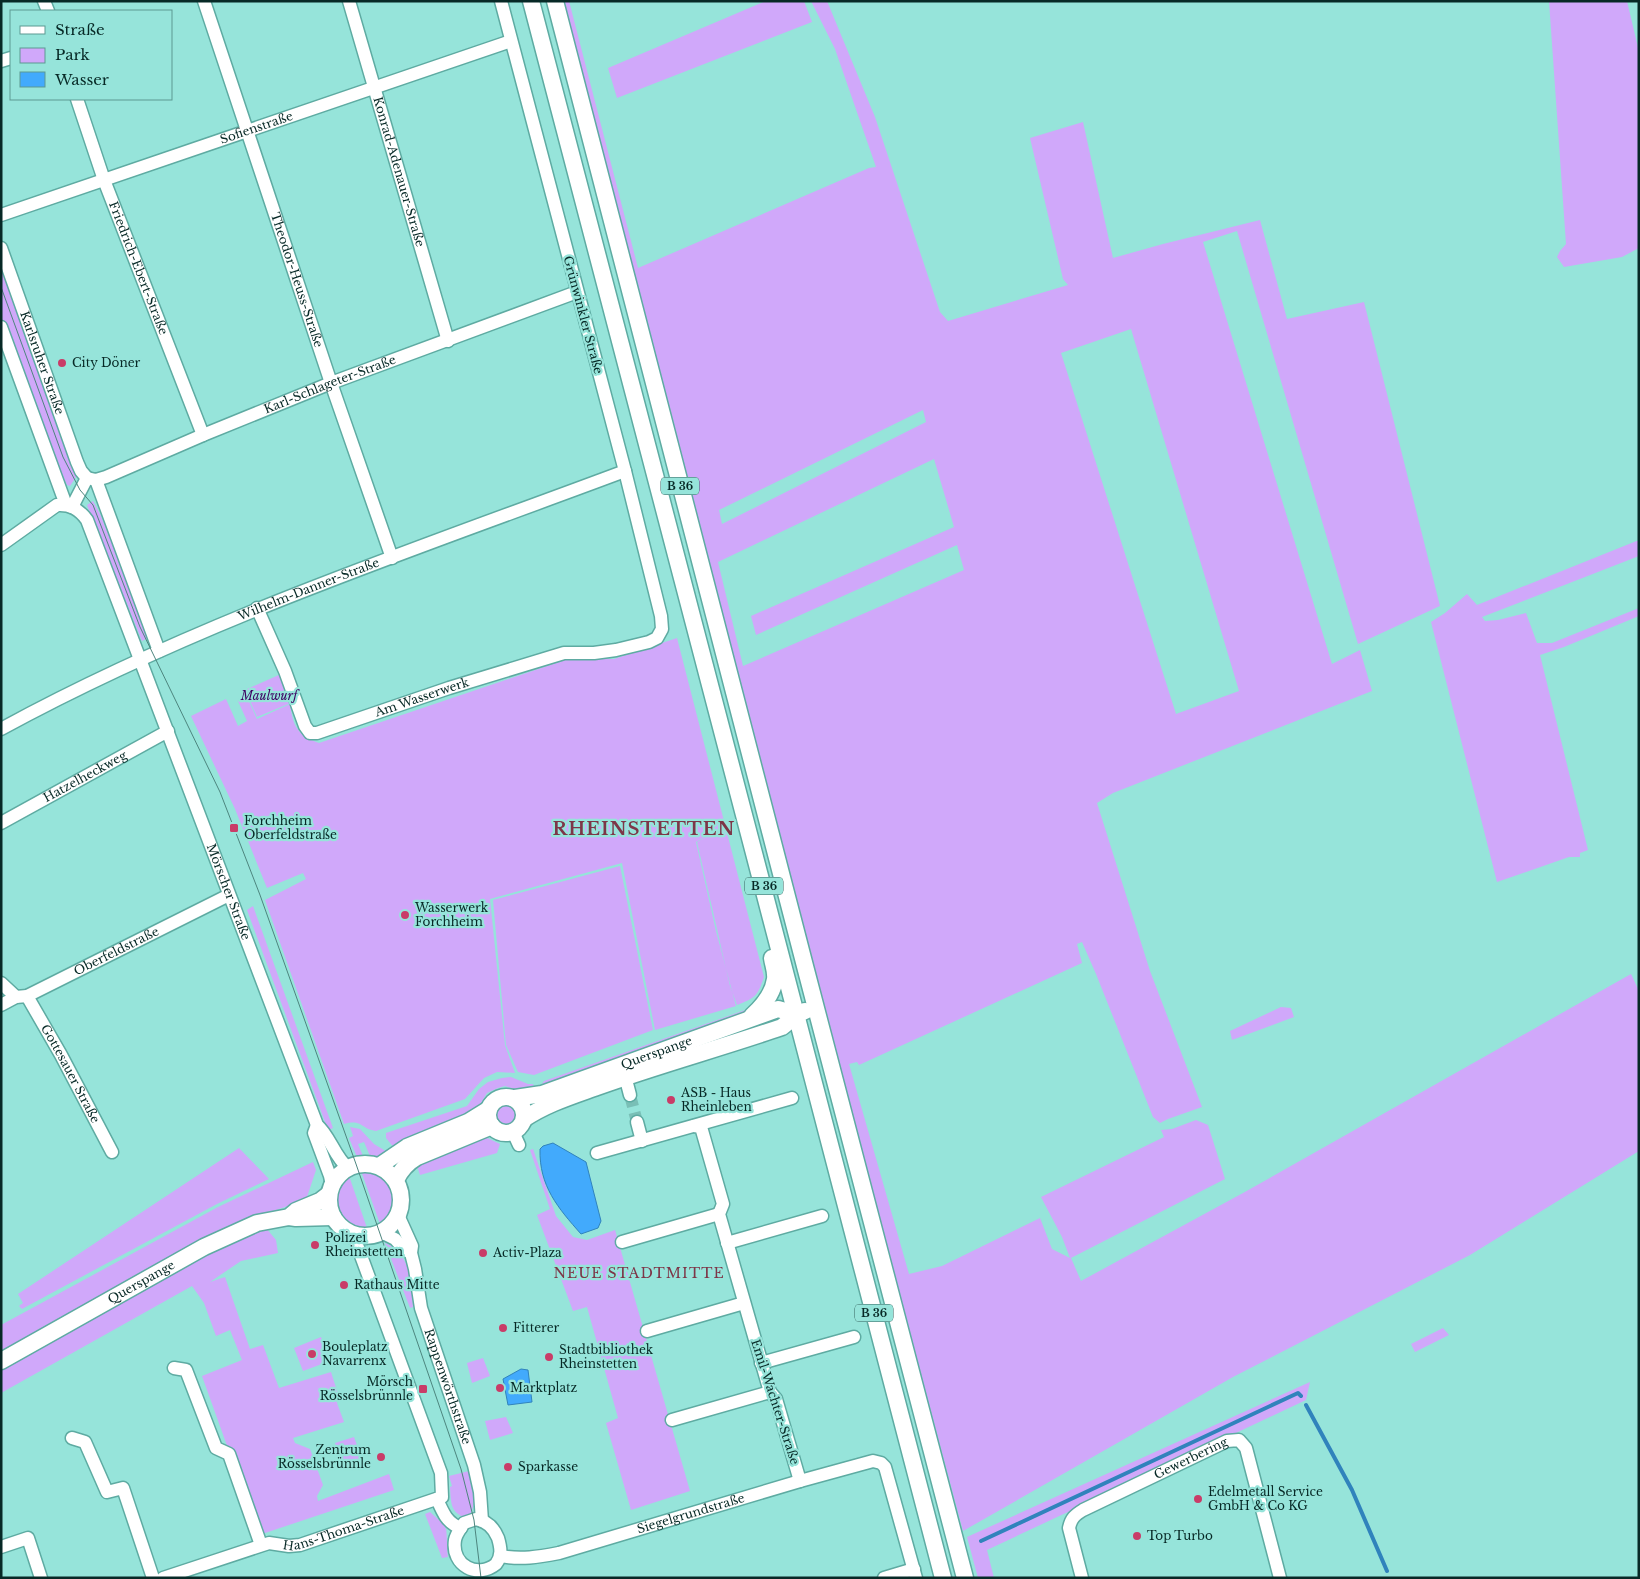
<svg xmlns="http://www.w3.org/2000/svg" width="1640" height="1579" viewBox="0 0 1640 1579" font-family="'Libre Baskerville',serif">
<rect width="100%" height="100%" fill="#96e4da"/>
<path fill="#d0a8fa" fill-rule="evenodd" d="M 561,1 L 569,1 L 638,268 L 869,168 L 876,167 L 835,49 L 811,1 L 827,1 L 875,117 L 940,312 L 948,321 L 1068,285 L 1063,279 L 1030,138 L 1083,122 L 1113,258 L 1163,244 L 1260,220 L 1287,319 L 1364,302 L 1440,606 L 1358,644 L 1237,231 L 1203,242 L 1332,664 L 1360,650 L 1372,691 L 1113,793 L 1097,803 L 1150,971 L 1202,1107 L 1168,1119 L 1160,1123 L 1153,1117 L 1096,974 L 1082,942 L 1077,944 L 1082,963 L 859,1065 L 857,1062 L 849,1064 L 909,1274 L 942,1266 L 1040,1218 L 1052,1249 L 1070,1258 L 1062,1237 L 1041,1197 L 1164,1137 L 1161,1130 L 1172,1129 L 1196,1120 L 1208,1125 L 1225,1179 L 1071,1258 L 1081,1281 L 1243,1193 L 1631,974 L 1639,991 L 1639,1151 L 1470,1255 L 1233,1377 L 963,1531 L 755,753 ZM 1131,329 L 1239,691 L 1176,714 L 1061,353 ZM 923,410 L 926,422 L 722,524 L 719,510 ZM 934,459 L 954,527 L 751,616 L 756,635 L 957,545 L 964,570 L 743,666 L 718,562 Z
M 766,1 L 804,1 L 812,22 L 617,98 L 608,68 Z
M 1549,1 L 1627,1 L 1639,52 L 1639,248 L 1622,257 L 1564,267 L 1557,257 L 1560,251 L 1566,244 Z
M 1,258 L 76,477 L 70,486 L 67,485 L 38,418 L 1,318 Z
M 93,501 L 100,514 L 150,637 L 142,641 L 87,505 Z
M 1639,540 L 1639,556 L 1482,617 L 1485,621 L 1498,620 L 1526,613 L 1537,643 L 1552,643 L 1639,608 L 1639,616 L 1564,647 L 1540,655 L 1588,850 L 1580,853 L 1580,857 L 1569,857 L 1497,882 L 1431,622 L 1445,613 L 1467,594 L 1477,605 Z
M 677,638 L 764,977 C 758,995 756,998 737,1005 L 730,986 L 697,842 L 718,830 L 696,842 L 716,931 L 736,1006 L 655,1030 L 622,863 L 490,899 L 505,1045 L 515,1073 L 497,1072 L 484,1078 L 465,1099 L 376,1131 C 360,1129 363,1119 344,1124 L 265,900 L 306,879 L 303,873 L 267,888 L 235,809 L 191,716 L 226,699 L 238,726 L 247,721 L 238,701 L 247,697 L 257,719 L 290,704 C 293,726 297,735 319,743 L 568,659 L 614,659 Z
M 281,674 L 293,702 L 257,717 L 245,690 Z
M 620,866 L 653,1030 L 534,1075 L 518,1072 L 506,1045 L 493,900 Z
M 253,906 L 333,1128 L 328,1130 L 247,910 Z
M 1281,1007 L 1291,1008 L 1294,1017 L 1232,1040 L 1230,1031 Z
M 751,1008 L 749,1012 L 544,1090 L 542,1084 L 544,1081 Z
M 511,1077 L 528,1084 L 533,1084 L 537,1093 L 523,1092 L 505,1086 L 498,1088 L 487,1093 L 475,1113 L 395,1149 L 386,1138 L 386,1133 L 467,1106 L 479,1089 L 488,1082 L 502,1078 Z
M494 1115a13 13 0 1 1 26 0a13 13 0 1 1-26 0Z
M 350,1127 L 360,1129 L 374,1144 L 389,1153 L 382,1157 L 370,1156 L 364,1142 L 358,1144 L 363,1156 L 357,1157 L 349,1138 L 353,1136 Z
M 485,1137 L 500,1144 L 497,1153 L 420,1175 L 417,1166 Z
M 239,1148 L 269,1179 L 217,1204 L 22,1309 L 19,1306 L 23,1303 L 18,1294 Z
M 533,1149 L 556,1216 L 573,1237 L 587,1240 L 615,1230 L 690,1491 L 631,1510 L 606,1423 L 618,1418 L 587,1307 L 573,1311 L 537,1215 L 550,1209 L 530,1150 Z
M 313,1162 L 316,1170 L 306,1200 L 252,1218 L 1,1354 L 1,1325 L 218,1207 Z
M 360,1168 C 391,1169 409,1206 380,1224 Z
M 348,1173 L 367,1228 C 348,1230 328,1207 335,1188 C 337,1182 343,1177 348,1173 Z
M 266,1228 L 276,1240 L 278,1253 L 241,1261 L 210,1282 L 225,1277 L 250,1349 L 263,1345 L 279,1388 L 331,1372 L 339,1397 L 337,1403 L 344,1422 L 293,1438 L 295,1443 L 310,1449 L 323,1485 L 317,1496 L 318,1501 L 389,1474 L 394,1490 L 259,1535 L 202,1376 L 242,1360 L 230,1330 L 216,1336 L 204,1303 L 192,1286 L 1,1393 L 1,1368 L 217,1247 Z
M 385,1243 C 411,1253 411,1283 413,1307 L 410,1308 Z
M 1443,1328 L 1449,1335 L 1415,1352 L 1411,1344 Z
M 321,1337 L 330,1361 L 303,1371 L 294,1348 Z
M 483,1358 L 490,1376 L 472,1383 L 467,1363 Z
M 1310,1382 L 1306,1400 L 987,1550 L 994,1578 L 978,1578 L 967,1537 Z
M 506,1417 L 513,1433 L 490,1440 L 485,1421 Z
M 354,1437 L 363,1462 L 344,1468 L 335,1443 Z
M 469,1471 C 472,1484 477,1500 471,1513 L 464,1517 C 450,1512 451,1501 450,1487 L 452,1486 L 449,1476 Z
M 430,1512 C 435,1517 444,1523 446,1529 C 447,1532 447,1552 448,1557 L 442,1558 L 425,1514 Z"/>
<path fill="#42aafc" stroke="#3083bc" d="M 553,1143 L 586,1162 L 601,1221 L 598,1228 L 581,1234 C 558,1208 539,1186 540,1149 L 543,1146 Z
M 521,1369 L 528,1370 L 532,1402 L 508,1405 L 503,1379 Z"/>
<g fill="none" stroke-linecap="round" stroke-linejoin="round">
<path stroke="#3083bc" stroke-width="4" d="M 1306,1405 L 1352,1490 L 1387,1571
M 981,1541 L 1298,1393 L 1301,1396"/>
<path stroke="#79bfb6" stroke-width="12" stroke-dasharray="12 6" stroke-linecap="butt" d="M 630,1095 L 637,1122"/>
<g stroke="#5eaba2" stroke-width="15">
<g id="minor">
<path d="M 44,1 L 48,11"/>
<path id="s1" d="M 204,1 L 331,383 L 392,558"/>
<path id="s2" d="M 349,1 L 448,341"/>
<path d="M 1,61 L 11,58"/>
<path id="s3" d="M 77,99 L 104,180 L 203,435"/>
<path id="s4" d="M 1,215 L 511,41"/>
<path id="s5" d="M 1,248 L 77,462 L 81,471 L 87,478"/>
<path d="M 1,327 L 66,505"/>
<path id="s6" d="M 87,478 L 96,480 L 106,477 L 203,435 L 331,383 L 577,292"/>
<path d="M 96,480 L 159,651"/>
<path d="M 72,507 L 87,478"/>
<path id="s7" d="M 1,545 L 57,505 C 70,504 79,509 87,520 C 164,722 240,923 317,1125 C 330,1136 334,1156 348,1168"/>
<path id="s8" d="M 257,608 L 285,671 L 305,726 L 310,733 L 317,733 L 449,688 L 564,653 L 594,653 L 616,650 L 649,642 L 657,638 L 662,629 L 661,616 L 625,471 L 501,1"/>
<path id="s9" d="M 1,729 C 199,621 414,550 625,471"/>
<path id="s10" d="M 1,823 L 168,731"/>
<path d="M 1,983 L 16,997"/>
<path id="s11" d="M 27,996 L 61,1055 L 112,1152"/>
<path id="s12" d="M 1,1005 L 16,997 L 27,996 L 229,895"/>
<path d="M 623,1068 L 630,1095"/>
<path d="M 637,1122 L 642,1141"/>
<path d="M 317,1125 L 314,1133 L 330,1176 L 332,1185"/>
<path d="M 694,1126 L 701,1127 L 723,1204 L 719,1214 L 770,1392 L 776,1399 L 800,1481"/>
<path d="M 513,1132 L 519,1145"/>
<path d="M 597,1153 L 792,1098"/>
<path id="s13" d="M 398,1215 L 412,1246 L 411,1253 L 415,1269 L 421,1308 L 474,1465 L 480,1492 L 482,1521"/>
<path d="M 381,1232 L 395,1239 L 405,1250 L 411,1253"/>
<path d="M 622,1242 L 719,1214"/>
<path d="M 727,1243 L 822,1216"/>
<path d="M 647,1331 L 744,1303"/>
<path d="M 761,1363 L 854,1337"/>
<path d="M 174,1368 L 186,1370 L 216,1448 L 229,1454 L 261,1545"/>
<path d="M 672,1420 L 770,1392"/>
<path d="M 72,1438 L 85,1442 L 107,1492 L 123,1488 L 153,1578"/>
<path d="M 437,1499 C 443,1513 447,1523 461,1528"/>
<path d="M 476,1519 C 487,1521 494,1528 498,1538 C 501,1548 502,1556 496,1564 C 478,1579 451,1566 455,1540 C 456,1534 461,1528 464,1523 Z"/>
<path d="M 1,1547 L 28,1538 L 41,1578"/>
<path id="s14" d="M 501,1556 C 521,1560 538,1557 559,1553 L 800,1481 L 873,1461 L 881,1463 L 885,1467 L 916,1578"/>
<path id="s15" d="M 163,1578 L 269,1543 L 289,1546 L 300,1545 L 442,1497 L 441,1473 L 353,1234"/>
<path d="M 884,1578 L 914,1569"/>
<path id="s16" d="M 1082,1578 L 1069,1528 C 1071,1518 1075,1515 1083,1510 L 1227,1441 L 1239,1440 L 1246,1448 L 1280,1578"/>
</g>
</g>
<g stroke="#5eaba2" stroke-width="19">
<g id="major">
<path d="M 531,1 C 669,527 806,1052 943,1578"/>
<path d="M 555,1 L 806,970 L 965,1578"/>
<path d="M 752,1016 C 763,1006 773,994 775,979 C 776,972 773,965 772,958"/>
<circle cx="506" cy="1115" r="18"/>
<path id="s17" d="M 515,1098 L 542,1094 L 778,1009 L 796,1014"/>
<path d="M 524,1119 C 546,1104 572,1096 597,1087 C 658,1065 721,1048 782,1027 C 790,1021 795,1014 805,1011"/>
<circle cx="365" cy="1200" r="36"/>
<path d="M 379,1166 L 407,1147 L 468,1122 L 489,1109"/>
<path d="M 396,1180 C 401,1169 407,1163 417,1157 L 492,1126"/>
<path d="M 289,1217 L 296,1218 L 333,1217"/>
<path id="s18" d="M 1,1361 L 204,1247 L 257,1223 L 289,1217 L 296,1211 L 320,1201 L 329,1194"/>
</g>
</g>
<use href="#minor" stroke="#fff" stroke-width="12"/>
<use href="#major" stroke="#fff" stroke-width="16"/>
<path stroke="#4d857e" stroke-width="1" d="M 1,287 L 63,457 L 80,490 L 93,505 L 140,627 L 220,792 L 260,895 L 356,1164 L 461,1469 L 474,1520 L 481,1578"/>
</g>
<g fill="#c93c68" stroke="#96e4da" stroke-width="2">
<circle cx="62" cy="363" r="5"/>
<rect x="229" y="823" width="10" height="10" rx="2.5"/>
<circle cx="405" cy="915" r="5"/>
<circle cx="671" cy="1100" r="5"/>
<circle cx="315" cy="1245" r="5"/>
<circle cx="483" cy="1253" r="5"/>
<circle cx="344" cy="1285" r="5"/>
<circle cx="503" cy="1328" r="5"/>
<circle cx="312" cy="1354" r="5"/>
<circle cx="549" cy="1357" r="5"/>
<circle cx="500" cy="1388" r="5"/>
<rect x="418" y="1384" width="10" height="10" rx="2.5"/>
<circle cx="381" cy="1457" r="5"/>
<circle cx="508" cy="1467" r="5"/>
<circle cx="1198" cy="1499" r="5"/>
<circle cx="1137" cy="1536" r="5"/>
</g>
<g text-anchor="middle" stroke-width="4.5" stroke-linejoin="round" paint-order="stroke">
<g fill="#96e4da" stroke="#32615c" stroke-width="1">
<rect x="661" y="477.5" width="38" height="17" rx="4"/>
<rect x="745" y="877.5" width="38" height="17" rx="4"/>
<rect x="855" y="1304.5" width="38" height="17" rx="4"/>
</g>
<g font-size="11" font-weight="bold" fill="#072926">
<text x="680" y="490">B 36</text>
<text x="764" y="890">B 36</text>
<text x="874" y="1317">B 36</text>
</g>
<g font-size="12" fill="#072926" stroke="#96e4da">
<text dy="4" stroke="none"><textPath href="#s4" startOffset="270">Sofienstraße</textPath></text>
<text dy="4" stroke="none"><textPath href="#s2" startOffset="178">Konrad-Adenauer-Straße</textPath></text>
<text dy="4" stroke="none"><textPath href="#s3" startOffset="180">Friedrich-Ebert-Straße</textPath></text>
<text dy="4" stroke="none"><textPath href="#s1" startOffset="294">Theodor-Heuss-Straße</textPath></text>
<text transform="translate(583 315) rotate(75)" y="4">Grünwinkler Straße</text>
<text dy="4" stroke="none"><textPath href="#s5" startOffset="122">Karlsruher Straße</textPath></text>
<text dy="4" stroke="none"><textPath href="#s6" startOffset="262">Karl-Schlageter-Straße</textPath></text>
<text dy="4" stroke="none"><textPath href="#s9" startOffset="338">Wilhelm-Danner-Straße</textPath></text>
<text dy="4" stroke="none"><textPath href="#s8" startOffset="254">Am Wasserwerk</textPath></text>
<text dy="4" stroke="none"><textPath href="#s10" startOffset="96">Hatzelheckweg</textPath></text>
<text dy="4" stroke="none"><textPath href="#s7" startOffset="502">Mörscher Straße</textPath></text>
<text dy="4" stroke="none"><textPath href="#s12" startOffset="128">Oberfeldstraße</textPath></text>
<text dy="4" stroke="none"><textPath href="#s17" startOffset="149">Querspange</textPath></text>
<text dy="4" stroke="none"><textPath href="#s11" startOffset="89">Gottesauer Straße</textPath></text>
<text dy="4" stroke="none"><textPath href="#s18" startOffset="161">Querspange</textPath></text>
<text dy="4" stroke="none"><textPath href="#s13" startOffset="180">Rappenwörthstraße</textPath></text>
<text transform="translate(775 1402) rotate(72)" y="4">Emil-Wachter-Straße</text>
<text dy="4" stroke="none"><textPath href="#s16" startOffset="195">Gewerbering</textPath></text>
<text dy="4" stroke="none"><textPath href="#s14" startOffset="196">Siegelgrundstraße</textPath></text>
<text dy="4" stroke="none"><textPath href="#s15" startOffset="189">Hans-Thoma-Straße</textPath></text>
</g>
<g font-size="12" fill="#072926" stroke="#96e4da" text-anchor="start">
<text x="72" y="367">City Döner</text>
<text x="244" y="825">Forchheim<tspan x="244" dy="14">Oberfeldstraße</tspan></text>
<text x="415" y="912">Wasserwerk<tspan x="415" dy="14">Forchheim</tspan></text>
<text x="681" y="1097">ASB - Haus<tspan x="681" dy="14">Rheinleben</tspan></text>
<text x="325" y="1242">Polizei<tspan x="325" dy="14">Rheinstetten</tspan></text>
<text x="493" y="1257">Activ-Plaza</text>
<text x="354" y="1289">Rathaus Mitte</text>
<text x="513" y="1332">Fitterer</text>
<text x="322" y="1351">Bouleplatz<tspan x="322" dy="14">Navarrenx</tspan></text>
<text x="559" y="1354">Stadtbibliothek<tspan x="559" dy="14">Rheinstetten</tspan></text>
<text x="413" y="1386" text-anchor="end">Mörsch<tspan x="413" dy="14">Rösselsbrünnle</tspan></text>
<text x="510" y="1392">Marktplatz</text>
<text x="371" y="1454" text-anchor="end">Zentrum<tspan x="371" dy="14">Rösselsbrünnle</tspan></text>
<text x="518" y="1471">Sparkasse</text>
<text x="1208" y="1496">Edelmetall Service<tspan x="1208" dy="14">GmbH &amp; Co KG</tspan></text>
<text x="1147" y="1540">Top Turbo</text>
</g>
<g font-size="12" font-style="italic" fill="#3d0161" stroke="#96e4da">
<text x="269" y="700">Maulwurf</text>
</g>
<g font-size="14" letter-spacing="1" fill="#7d3648" stroke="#96e4da">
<text x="639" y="1278">NEUE STADTMITTE</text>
</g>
<g font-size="18" font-weight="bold" letter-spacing="1" fill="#7d3648" stroke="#96e4da">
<text x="644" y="835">RHEINSTETTEN</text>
</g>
</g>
<rect width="1640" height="1579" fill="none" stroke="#072926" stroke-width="5"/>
<rect x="10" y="10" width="162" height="90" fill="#96e4da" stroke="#5d9992"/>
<rect x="20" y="26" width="25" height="8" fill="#ffffff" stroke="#5d9992"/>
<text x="55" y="35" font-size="15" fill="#072926">Straße</text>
<rect x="20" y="48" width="25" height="15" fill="#d0a8fa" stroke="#5d9992"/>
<text x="55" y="60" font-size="15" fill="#072926">Park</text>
<rect x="20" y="72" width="25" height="15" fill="#42aafc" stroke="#5d9992"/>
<text x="55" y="85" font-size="15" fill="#072926">Wasser</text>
</svg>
